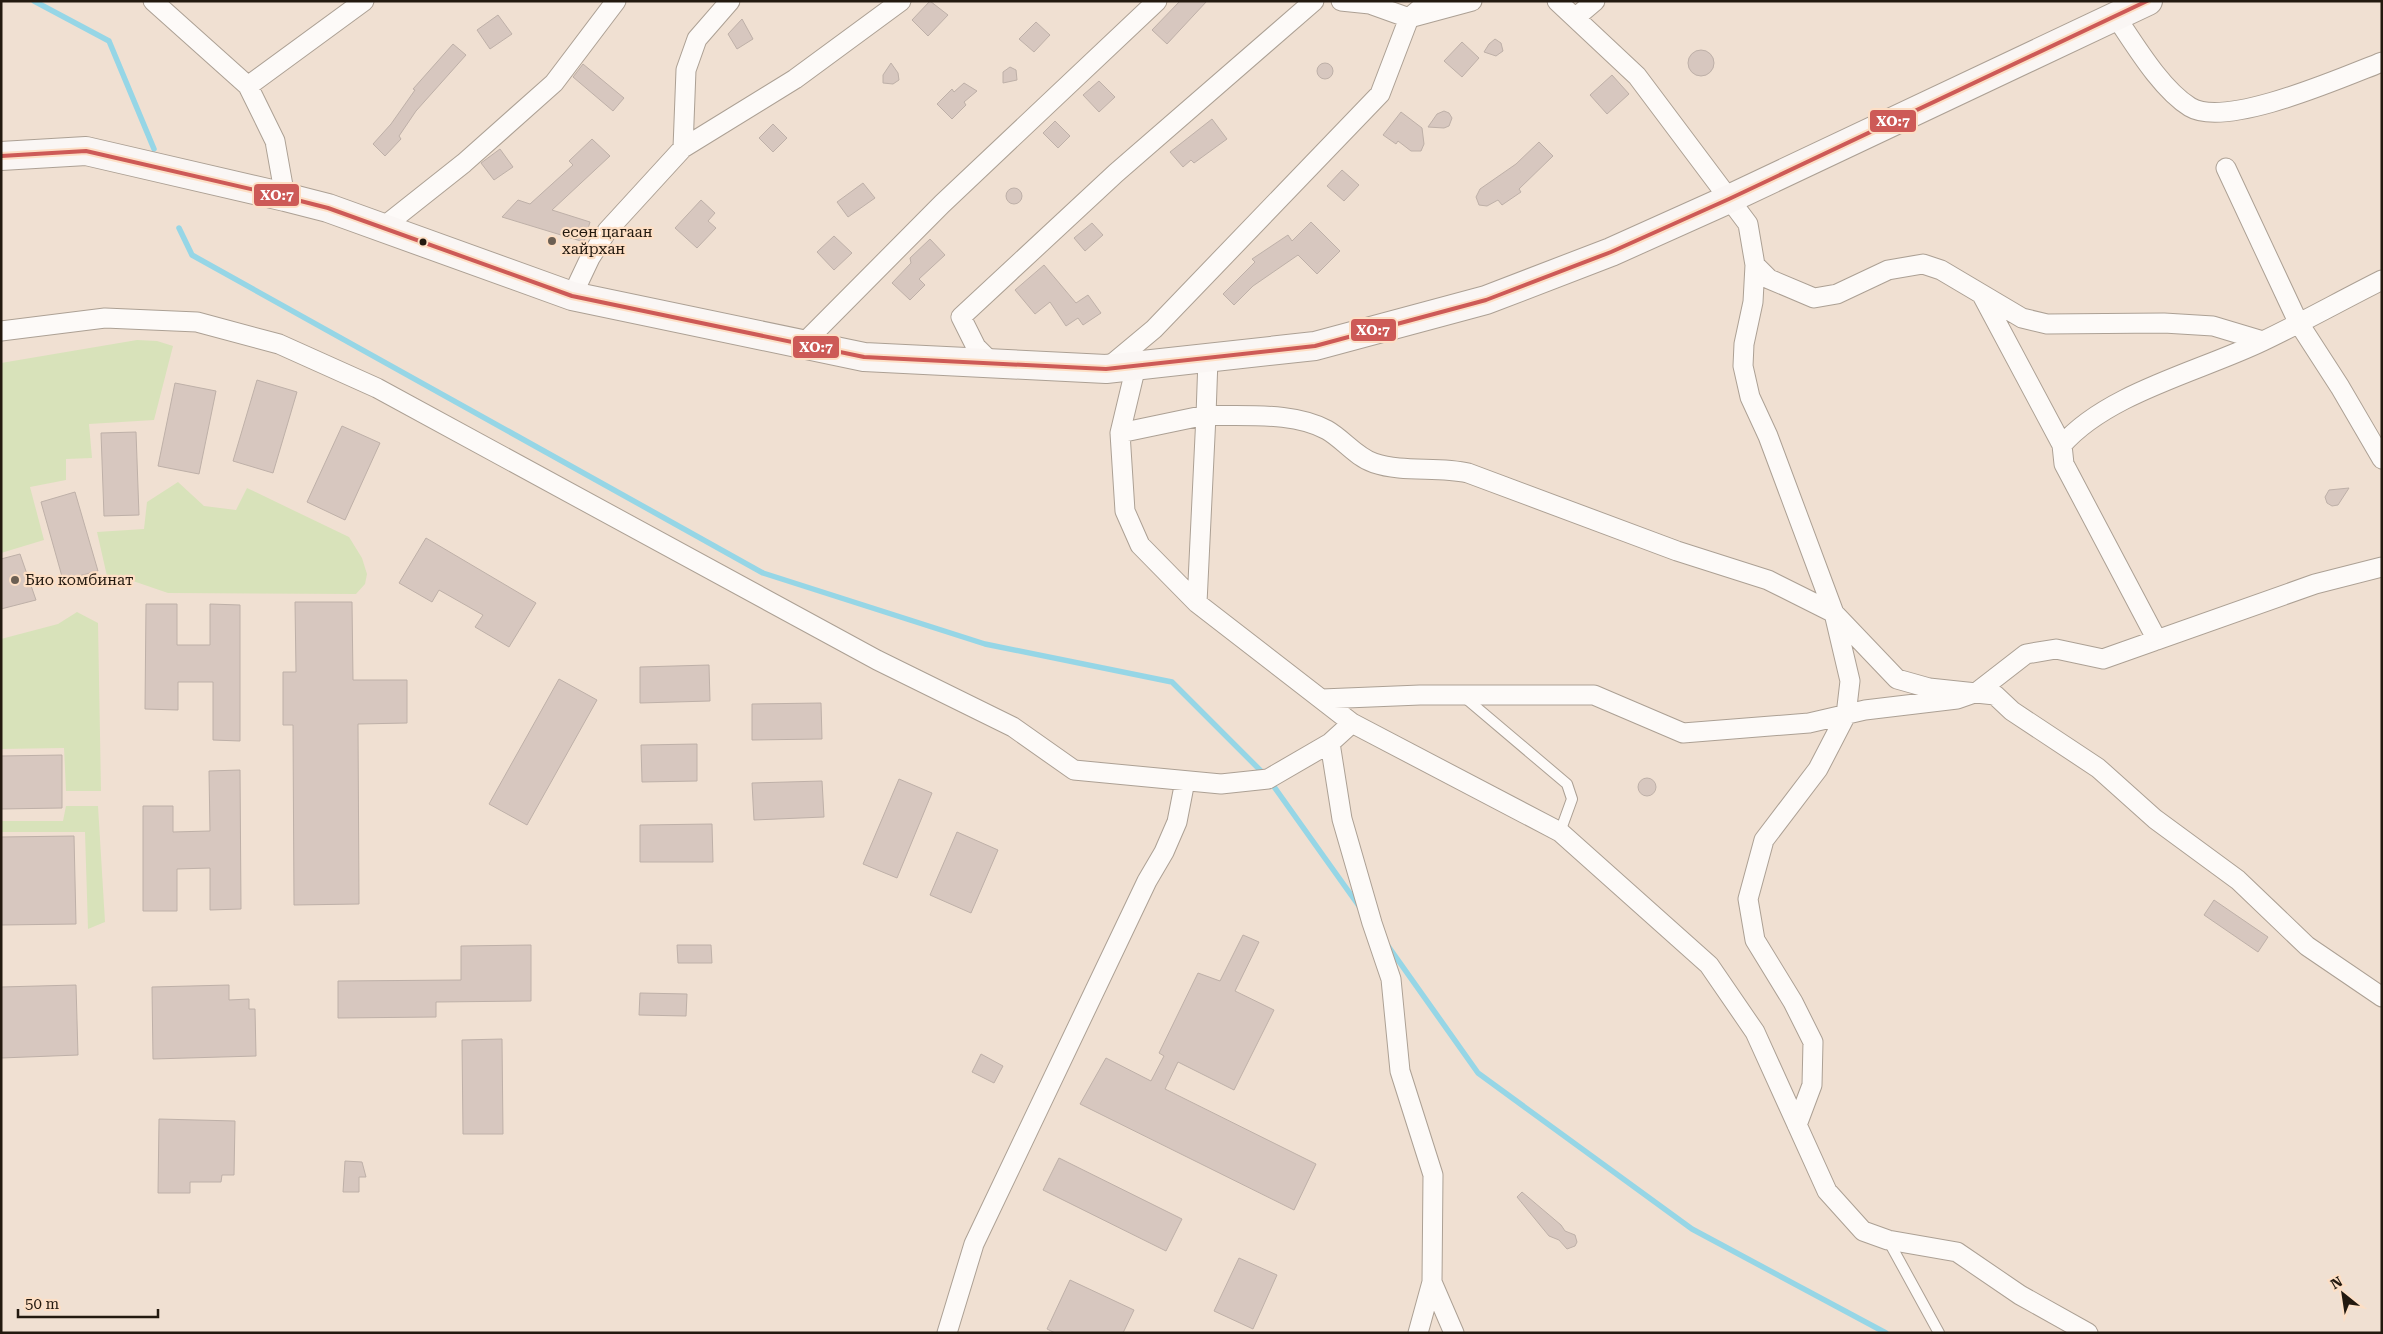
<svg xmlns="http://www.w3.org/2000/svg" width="2383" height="1334" viewBox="0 0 2383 1334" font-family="'Roboto Serif',serif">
<rect width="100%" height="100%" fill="#f0e0d2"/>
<path fill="#d8e2ba" d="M 137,340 L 157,341 L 173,346 L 154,420 L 89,424 L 92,458 L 66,459 L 66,480 L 30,487 L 44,540 L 1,553 L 1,363 Z
M 178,482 L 204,506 L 236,510 L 247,488 L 349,537 L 362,558 L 367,574 L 365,584 L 356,594 L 168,593 L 133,581 L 109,585 L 97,532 L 144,529 L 147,502 Z
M 77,612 L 98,623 L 101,791 L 66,791 L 64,748 L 1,749 L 1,639 L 58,624 Z
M 66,806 L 98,806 L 105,922 L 88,929 L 85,832 L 1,832 L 1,821 L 63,821 Z"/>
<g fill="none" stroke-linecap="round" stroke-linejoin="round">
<path stroke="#96d6e6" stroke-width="5.5" d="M 34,1 L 109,41 L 154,149
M 179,228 L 192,255 L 763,573 L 985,644 L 1172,682 L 1264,774
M 1270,781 L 1359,906
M 1388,946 L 1478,1073 L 1692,1229 L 1886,1333"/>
</g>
<path fill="#d7c7bf" stroke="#beb0a8" d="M 930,1 L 948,15 L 928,36 L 912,20 Z
M 1180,1 L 1207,1 L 1167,44 L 1152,30 Z
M 498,15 L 512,34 L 490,49 L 477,30 Z
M 742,19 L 753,39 L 737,49 L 728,34 Z
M 1036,22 L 1050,35 L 1034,52 L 1019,39 Z
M 1495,39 L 1501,43 L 1503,51 L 1496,56 L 1484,52 L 1489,44 Z
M 1462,42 L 1479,58 L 1462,77 L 1444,61 Z
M 453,44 L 466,55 L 416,111 L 399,136 L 401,139 L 385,156 L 373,144 L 391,124 L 415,90 L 413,89 Z
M1688 63a13 13 0 1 1 26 0a13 13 0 1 1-26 0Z
M 891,63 L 898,73 L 899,80 L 893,84 L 883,83 L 883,75 Z
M1317 71a8 8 0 1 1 16 0a8 8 0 1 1-16 0Z
M 583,64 L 624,98 L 613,111 L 573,77 Z
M 1010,67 L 1016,70 L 1017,80 L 1003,83 L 1003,72 Z
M 1612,75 L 1629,94 L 1607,114 L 1590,95 Z
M 1099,81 L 1115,97 L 1099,112 L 1083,95 Z
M 964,83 L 977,91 L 964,102 L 966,105 L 952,119 L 937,104 L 952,89 L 954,92 Z
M 1444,111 L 1449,113 L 1452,118 L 1449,126 L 1444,128 L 1428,127 L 1437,114 Z
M 1401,112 L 1422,128 L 1424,144 L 1421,151 L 1411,151 L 1398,141 L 1396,144 L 1383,135 Z
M 1212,119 L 1227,139 L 1194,163 L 1191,160 L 1183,167 L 1170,152 Z
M 1055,121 L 1070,136 L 1058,148 L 1043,133 Z
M 773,124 L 787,138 L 773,152 L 759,138 Z
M 592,139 L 610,156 L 552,210 L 590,222 L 584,242 L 502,217 L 518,200 L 530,204 L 573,165 L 569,161 Z
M 1539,142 L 1553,156 L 1519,189 L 1521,192 L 1502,205 L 1498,200 L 1487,206 L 1479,205 L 1476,197 L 1480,189 L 1516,164 Z
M 500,149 L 513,167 L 494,180 L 481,163 Z
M 1342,170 L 1359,185 L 1344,201 L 1327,186 Z
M 863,183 L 875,198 L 848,217 L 837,202 Z
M1006 196a8 8 0 1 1 16 0a8 8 0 1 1-16 0Z
M 701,200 L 715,213 L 708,221 L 716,228 L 697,248 L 675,228 Z
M 1311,222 L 1340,251 L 1317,274 L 1298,255 L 1253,286 L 1234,305 L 1223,294 L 1255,262 L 1252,259 L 1288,235 L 1292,241 Z
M 1092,223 L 1103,235 L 1085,251 L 1074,238 Z
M 834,236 L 852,253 L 834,270 L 817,252 Z
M 930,239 L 945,255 L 919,279 L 925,285 L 910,300 L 892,283 L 911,263 L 910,258 Z
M 1044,265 L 1076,303 L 1088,295 L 1101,313 L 1083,325 L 1078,318 L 1066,326 L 1050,302 L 1035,314 L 1015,290 Z
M 257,380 L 297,392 L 273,473 L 233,461 Z
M 175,383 L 216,391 L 199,474 L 158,466 Z
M 342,426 L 380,443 L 345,520 L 307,502 Z
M 136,432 L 139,515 L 104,516 L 101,433 Z
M 2349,488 L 2338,505 L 2332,506 L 2327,503 L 2325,497 L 2329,490 Z
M 75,492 L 98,571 L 63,580 L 41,502 Z
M 426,538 L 536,603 L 509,647 L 475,627 L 483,615 L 439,590 L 432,602 L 399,583 Z
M 20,554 L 36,600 L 1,609 L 1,559 Z
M 295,602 L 352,602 L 353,680 L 407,680 L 407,723 L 358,724 L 359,904 L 294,905 L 293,725 L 283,725 L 283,672 L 296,672 Z
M 146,604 L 177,604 L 177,645 L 210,645 L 210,604 L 240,605 L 240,741 L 213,740 L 213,682 L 178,682 L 178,710 L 145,709 Z
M 709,665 L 710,701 L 640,703 L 640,667 Z
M 559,679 L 597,700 L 527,825 L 489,804 Z
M 821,703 L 822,739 L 752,740 L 752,704 Z
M 697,744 L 697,781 L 642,782 L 641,745 Z
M 62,755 L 62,808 L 1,809 L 1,756 Z
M 240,770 L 241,909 L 210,910 L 210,868 L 177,869 L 177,911 L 143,911 L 143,806 L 173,806 L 173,832 L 210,831 L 209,771 Z
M1638 787a9 9 0 1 1 18 0a9 9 0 1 1-18 0Z
M 899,779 L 932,793 L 897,878 L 863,864 Z
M 822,781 L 824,817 L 754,820 L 752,783 Z
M 712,824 L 713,862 L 640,862 L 640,825 Z
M 957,832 L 998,850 L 971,913 L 930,895 Z
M 74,836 L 76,924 L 1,925 L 1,837 Z
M 2214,900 L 2268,937 L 2258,952 L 2204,915 Z
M 1243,935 L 1259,942 L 1235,991 L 1274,1010 L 1234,1090 L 1178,1062 L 1165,1089 L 1316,1164 L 1294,1210 L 1080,1104 L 1106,1058 L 1151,1081 L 1164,1056 L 1159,1053 L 1198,973 L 1220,981 Z
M 531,945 L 531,1001 L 436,1002 L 436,1017 L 338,1018 L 338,981 L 461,980 L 461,946 Z
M 677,945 L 711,945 L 712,963 L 678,963 Z
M 76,985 L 78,1055 L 1,1058 L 1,987 Z
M 229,985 L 229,1000 L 249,999 L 249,1009 L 255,1009 L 256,1056 L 153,1059 L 152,987 Z
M 640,993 L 687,994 L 686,1016 L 639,1015 Z
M 502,1039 L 503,1134 L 463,1134 L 462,1040 Z
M 981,1054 L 1003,1066 L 994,1083 L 972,1072 Z
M 159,1119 L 235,1121 L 234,1175 L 222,1175 L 221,1182 L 190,1182 L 190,1193 L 158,1193 Z
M 1059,1158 L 1182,1219 L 1166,1251 L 1043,1190 Z
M 345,1161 L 362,1162 L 366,1177 L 359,1177 L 359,1192 L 343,1192 Z
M 1522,1192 L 1561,1225 L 1565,1231 L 1575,1235 L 1577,1242 L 1575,1246 L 1567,1249 L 1559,1240 L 1549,1236 L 1517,1197 Z
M 1239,1258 L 1277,1275 L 1253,1329 L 1214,1311 Z
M 1070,1280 L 1134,1310 L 1123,1333 L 1055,1333 L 1047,1329 Z"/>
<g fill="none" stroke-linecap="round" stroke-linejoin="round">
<g stroke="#aca094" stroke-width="12">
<path id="lane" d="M 1463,696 L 1567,784 L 1572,799 L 1560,832
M 1888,1240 L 1939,1333"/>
</g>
<g stroke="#aca094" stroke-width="21">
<path id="street" d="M 153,1 L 248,86 L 275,141 L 285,197
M 1341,1 L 1370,4 L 1409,18 L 1472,1
M 1557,1 L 1637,76 L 1748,224 L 1755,265 L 1753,302 L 1744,344 L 1743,366 L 1750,397 L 1768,436 L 1834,613 L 1850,681 L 1846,715 L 1818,769 L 1764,840 L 1748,899 L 1755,940 L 1793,1002 L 1813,1042 L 1812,1085 L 1797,1125
M 2116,17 C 2135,45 2161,89 2190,107 C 2226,129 2343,77 2382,62
M 1575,18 L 1595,1
M 248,86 L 364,1
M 683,148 L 795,79 L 901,1
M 2226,168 L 2298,322 L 2340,387 L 2382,459
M 382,228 L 464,163 L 554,83 L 616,1
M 1755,265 L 1769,279 L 1814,298 L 1837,294 L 1888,270 L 1923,264 L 1941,270 L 2022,318 L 2047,324 L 2164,323 L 2213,326 L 2263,341
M 1982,295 L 2062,445
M 572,296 L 590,258 L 607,231 L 683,148 L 686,70 L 697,39 L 730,1
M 1,331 L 105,318 L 197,322 L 279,344 L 377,388 L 877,660 L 1013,727 L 1074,770 L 1221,784 L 1268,779 L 1330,743 L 1352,723
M 802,345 L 942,204 L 1157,1
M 992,363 L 976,347 L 961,317 L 1116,173 L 1314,1
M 1136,366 L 1120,433 L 1125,511 L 1140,545 L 1197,603 L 1352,723 L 1560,832 L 1709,965 L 1755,1032 L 1827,1191 L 1863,1231 L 1888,1240 L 1957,1252 L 2020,1295 L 2088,1333
M 1106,369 L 1154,329 L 1380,94 L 1409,18 L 1429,1
M 1120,433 L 1206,415 L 1208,359
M 1197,603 L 1206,415 C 1244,417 1292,411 1327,430 C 1343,439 1356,457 1374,463 C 1403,473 1438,466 1468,473 L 1677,551 L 1768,580 L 1834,613 L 1897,679 L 1929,688 L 1995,695 L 2012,711 L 2098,768 L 2155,819 L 2238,880 L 2307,946 L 2382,997
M 2157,640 L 2064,464 L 2062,445 C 2107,393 2201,371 2263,341 C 2303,322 2342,300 2382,280
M 1322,699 L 1420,695 L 1594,695 L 1683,733 L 1809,723 L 1865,710 L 1957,699 L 1977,692 L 2026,654 L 2056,649 L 2103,659 L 2315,584 L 2382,567
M 1330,743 L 1342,819 L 1372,923 L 1391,979 L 1400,1071 L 1433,1175 L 1432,1282 L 1418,1333
M 1432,1282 L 1454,1333
M 947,1333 L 974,1244 L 1147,881 L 1164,852 L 1177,822 L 1185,781"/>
</g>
<g stroke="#aca094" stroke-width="30">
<path id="secondary" d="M 1,156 L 86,151 L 285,197 L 328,208 L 572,296 L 864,357 L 1106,369 L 1315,346 L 1486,300 L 1611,252 L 1729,199 L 2148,1"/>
</g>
<use href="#lane" stroke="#fdfaf8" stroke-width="10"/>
<use href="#street" stroke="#fdfaf8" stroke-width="19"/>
<use href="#secondary" stroke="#faf6f4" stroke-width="28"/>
<g stroke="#fddfc5" stroke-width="8">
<path id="bus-1" d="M 1,156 L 86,151 L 285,197 L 328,208 L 572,296 L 864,357 L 1106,369 L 1315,346 L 1486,300 L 1611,252 L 1729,199 L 2147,1"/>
</g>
<use href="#bus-1" stroke="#cd5a57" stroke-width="4"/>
</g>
<g fill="#6b5f53" stroke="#fddfc5" stroke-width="2">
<circle cx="552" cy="241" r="5"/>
<circle cx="15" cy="580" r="5"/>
</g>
<circle fill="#23190f" stroke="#fddfc5" stroke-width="2" cx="423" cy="242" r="4.5"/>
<g text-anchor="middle" stroke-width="4.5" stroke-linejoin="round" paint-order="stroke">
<g font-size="15" fill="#23190f" stroke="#fddfc5" text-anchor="start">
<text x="562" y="237">есөн цагаан<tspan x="562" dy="17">хайрхан</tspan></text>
<text x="25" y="585">Био комбинат</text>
</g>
</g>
<g stroke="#fddfc5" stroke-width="2">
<rect x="1869" y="109" width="48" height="24" rx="5" fill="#cd5a57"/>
<rect x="253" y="183" width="47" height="24" rx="5" fill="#cd5a57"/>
<rect x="1350" y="318" width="47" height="24" rx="5" fill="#cd5a57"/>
<rect x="792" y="335" width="48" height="24" rx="5" fill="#cd5a57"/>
</g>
<g font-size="14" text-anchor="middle" font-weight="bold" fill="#fff">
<text x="1893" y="126">ХО:7</text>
<text x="277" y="200">ХО:7</text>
<text x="1373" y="335">ХО:7</text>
<text x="816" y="352">ХО:7</text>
</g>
<rect width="2383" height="1334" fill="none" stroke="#23190f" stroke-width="5"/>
<g transform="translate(2343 1294) rotate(330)" stroke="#fddfc5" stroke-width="4" paint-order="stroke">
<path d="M0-4L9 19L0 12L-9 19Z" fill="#23190f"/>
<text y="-8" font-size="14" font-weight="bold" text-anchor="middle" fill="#23190f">N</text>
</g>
<path d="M18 1309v8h140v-8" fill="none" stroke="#23190f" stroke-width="2.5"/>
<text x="25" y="1309" font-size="15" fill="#23190f" stroke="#fddfc5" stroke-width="4" paint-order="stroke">50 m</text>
</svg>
